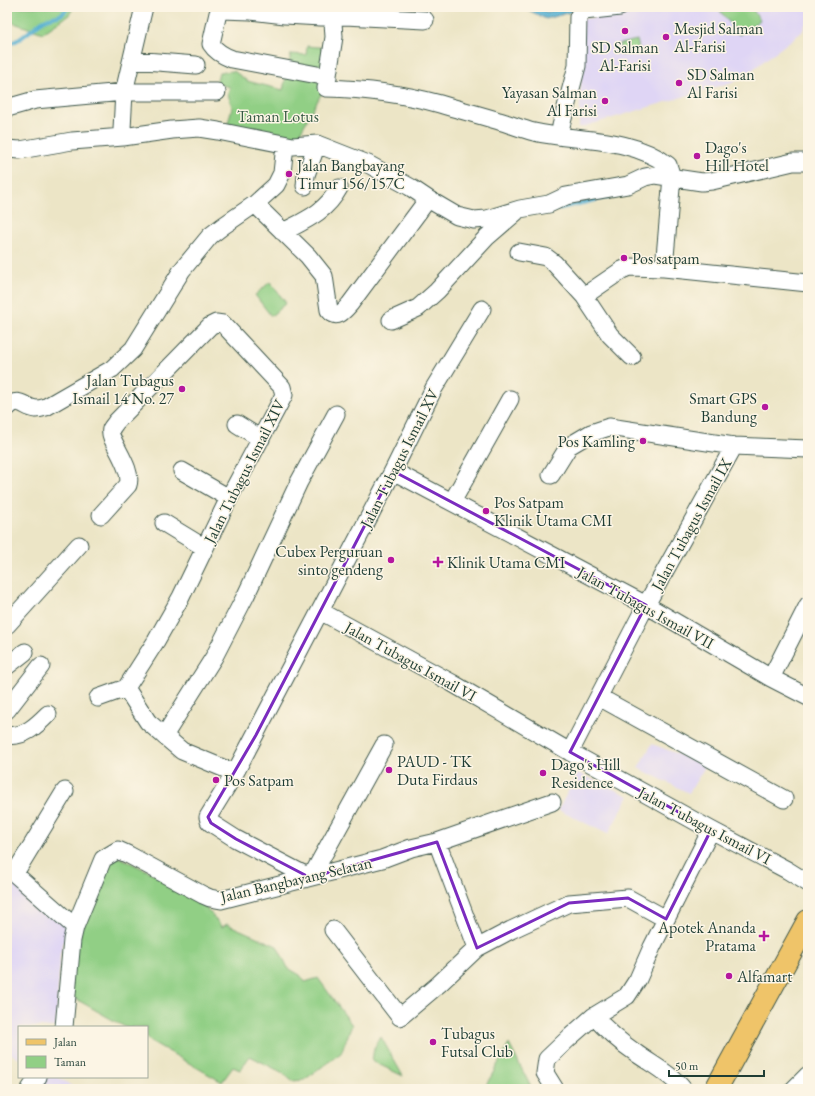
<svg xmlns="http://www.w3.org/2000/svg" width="815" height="1096" viewBox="0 0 815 1096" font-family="'EB Garamond',serif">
<rect width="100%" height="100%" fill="#fcf5e5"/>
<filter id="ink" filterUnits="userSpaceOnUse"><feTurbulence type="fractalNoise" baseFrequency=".025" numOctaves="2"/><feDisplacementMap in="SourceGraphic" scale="8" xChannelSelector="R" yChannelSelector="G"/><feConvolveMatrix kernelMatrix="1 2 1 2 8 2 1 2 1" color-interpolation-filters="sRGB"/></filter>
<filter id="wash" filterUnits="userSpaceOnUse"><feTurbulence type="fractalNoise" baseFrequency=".012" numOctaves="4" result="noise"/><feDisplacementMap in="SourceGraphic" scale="16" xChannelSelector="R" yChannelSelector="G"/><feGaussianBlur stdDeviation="0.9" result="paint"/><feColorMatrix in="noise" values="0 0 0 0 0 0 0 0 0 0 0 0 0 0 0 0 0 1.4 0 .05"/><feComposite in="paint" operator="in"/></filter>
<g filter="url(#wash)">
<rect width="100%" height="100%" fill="#ece5c6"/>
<path fill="#dfd5f5" d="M 678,7 L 808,7 L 808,18 L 802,32 L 739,80 L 579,128 L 583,19 Z
M 652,744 L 706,765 L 689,793 L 638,768 Z
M 578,773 L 629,796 L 608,834 L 558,810 Z
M 7,871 L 69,924 L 60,954 L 56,1027 L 19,1027 L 19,1059 L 7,1051 Z
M 44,1077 L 58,1077 L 76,1089 L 37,1089 Z"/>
<path fill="#91cf85" stroke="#58865c" d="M 7,7 L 74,7 L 69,15 L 43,33 L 11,22 L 7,13 Z
M 717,7 L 751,7 L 760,20 L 739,35 Z
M 637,40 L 640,53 L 621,55 L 619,44 Z
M 307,46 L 329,48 L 325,87 L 293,146 L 227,127 L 232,107 L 228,94 L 230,87 L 216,84 L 219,72 L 234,71 L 247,81 L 283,90 L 291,54 L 306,55 Z
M 270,282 L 286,303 L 271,316 L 255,295 Z
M 114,855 L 194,893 L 222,927 L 227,924 L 277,946 L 288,968 L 300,975 L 305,982 L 318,978 L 352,1025 L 341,1053 L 304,1080 L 292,1081 L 283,1073 L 250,1056 L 240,1070 L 233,1067 L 222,1082 L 147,1039 L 147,1027 L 125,1027 L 69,995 L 70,951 Z
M 381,1037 L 403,1076 L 372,1061 L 374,1048 Z
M 509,1044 L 532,1089 L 484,1089 Z"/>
<path fill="#52afd1" stroke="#387682" d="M 522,7 L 536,7 L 547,12 L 568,7 L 597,7 L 582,9 L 546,19 Z"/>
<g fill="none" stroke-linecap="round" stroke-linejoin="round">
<path stroke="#52afd1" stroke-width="4" d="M 7,44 C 24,40 30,29 44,20 C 53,15 61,19 68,7
M 556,209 L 608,197"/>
</g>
</g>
<g filter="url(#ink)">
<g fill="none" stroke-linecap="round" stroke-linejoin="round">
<g stroke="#3e564a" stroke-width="19">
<path id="minor" d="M 332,7 L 334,37 L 326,88 C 363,89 404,94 440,104 C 460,110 480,115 499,121 C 510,124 522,129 534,132 C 578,142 629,136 668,165 L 672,177 L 664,268
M 132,60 L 196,65
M 328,77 L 232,59 C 224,56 216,52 211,44 L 218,13 L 222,10 L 251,11 L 285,15 L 321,17 L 345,16 L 425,20
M 7,108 L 35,100 L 124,92 L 217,92
M 122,129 L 124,92 L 144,7
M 560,136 L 561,126 L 577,66 L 578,17 L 580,13 L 584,11 L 620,7
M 7,149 L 20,150 L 72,141 L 123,137 L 172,130 L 199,128 L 218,131 L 293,146 L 317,144 L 368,164 L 410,187 L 428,199 L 457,216 L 474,220 L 487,219 L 520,209 L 549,204 L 566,196 L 628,185 L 645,177 L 655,175 L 702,182 L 712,181 L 793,162 L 808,162
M 305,186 L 306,175 L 317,144
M 255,204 L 308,256 L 324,276 L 329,310 C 337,320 344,311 350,304 L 428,199
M 283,232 C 306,220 326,212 339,188
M 519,252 L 546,257 L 554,263 L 584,296 L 610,335 L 632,357
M 584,296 L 622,270 L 629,267 L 664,268 L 808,283
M 391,320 L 418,308 L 437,291 L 487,237 L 516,212
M 7,408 C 19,395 24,408 36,409 C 40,409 43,408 46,407 L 112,369 L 133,349 L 182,270 L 210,236 L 223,226 L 255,204 L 276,185 L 282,173 L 285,145
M 237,424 L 261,439
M 182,471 L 229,498
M 393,471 L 646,605 L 771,678 L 808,697
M 551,475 L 569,446 L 591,433 L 609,427 L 734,446 L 808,449
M 452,502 L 510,399
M 101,515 L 128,485 C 134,468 107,439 111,429 C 112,427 115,424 116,422 L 210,326 L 216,323 L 223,324 L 282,387 L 284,395 L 229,498 L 181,597 L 156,641 L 126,688 L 148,722 L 182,751 L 235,773
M 164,523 L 205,548
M 320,611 L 393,471 L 434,388 L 482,309
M 7,625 L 79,545
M 7,666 L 25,652
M 771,678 L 808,605
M 599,697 L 784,799
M 98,698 L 126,688
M 7,710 L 41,666
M 7,735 C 24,738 37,725 48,714
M 164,736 L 214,657 L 246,595 L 299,482 L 336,414
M 570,752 L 646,605 L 734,446
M 437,842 L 477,948
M 7,867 L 75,927
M 15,873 L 65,791
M 305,875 L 311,873 L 315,870 L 384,745
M 305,879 L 305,875 L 236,839 L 211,823 L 209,821 L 208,817 L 235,773 L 320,611 L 452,683 L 570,752 L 711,830 L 787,870 L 808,883
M 333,930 L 400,1017 L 439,984 L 477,948 L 511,930 L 569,903 L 628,898 L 666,919
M 594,1016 C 606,1030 620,1042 636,1053 C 651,1064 671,1074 683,1089
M 64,1027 L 72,940 L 75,927 L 103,859 L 118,850 L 129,855 L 203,895 L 210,898 L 221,900 L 382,859 L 411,848 L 437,842 L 552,802
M 30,1089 L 38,1077
M 555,1089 L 545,1073 L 547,1059 L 570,1037 L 594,1016 L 627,996 L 638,979 L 652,947 L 711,830
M 794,1089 L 808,1075"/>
</g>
<g stroke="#3e564a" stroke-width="24">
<path id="major" d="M 716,1089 L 808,921"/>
</g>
<use href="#minor" stroke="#fff" stroke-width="17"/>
<use href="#major" stroke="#efc469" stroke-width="22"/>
</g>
</g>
<path fill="none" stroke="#7b2cbf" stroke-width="3" stroke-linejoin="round" d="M 393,471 L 646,605 L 570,752 L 711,830 L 666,919 L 628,898 L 569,903 L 477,948 L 437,842 L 305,879 L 305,875 L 236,839 L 211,823 L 208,817 L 256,735 Z"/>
<g fill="#b5179e" stroke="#fcf5e5" stroke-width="1.5">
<circle cx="625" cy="31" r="4"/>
<circle cx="666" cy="37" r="4"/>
<circle cx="679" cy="83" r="4"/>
<circle cx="605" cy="101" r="4"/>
<circle cx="697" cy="156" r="4"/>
<circle cx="289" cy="174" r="4"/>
<circle cx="624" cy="258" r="4"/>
<circle cx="182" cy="389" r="4"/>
<circle cx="765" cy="407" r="4"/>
<circle cx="643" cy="441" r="4"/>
<circle cx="486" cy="511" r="4"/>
<circle cx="391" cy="560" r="4"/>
<path d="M436 556h4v4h4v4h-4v4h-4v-4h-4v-4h4z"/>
<circle cx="389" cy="770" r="4"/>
<circle cx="543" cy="773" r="4"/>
<circle cx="216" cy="780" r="4"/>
<path d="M762 930h4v4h4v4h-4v4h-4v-4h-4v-4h4z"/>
<circle cx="729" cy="976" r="4"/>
<circle cx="433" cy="1042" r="4"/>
</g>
<g text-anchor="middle" stroke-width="3" stroke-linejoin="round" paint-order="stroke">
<g font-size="16" fill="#1f3d34" stroke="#fcf5e5" text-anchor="start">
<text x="674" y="34">Mesjid Salman<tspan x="674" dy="18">Al-Farisi</tspan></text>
<text x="625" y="53" text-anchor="middle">SD Salman<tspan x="625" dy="18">Al-Farisi</tspan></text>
<text x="687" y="80">SD Salman<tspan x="687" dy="18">Al Farisi</tspan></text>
<text x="597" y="98" text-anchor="end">Yayasan Salman<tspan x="597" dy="18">Al Farisi</tspan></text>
<text x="705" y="153">Dago's<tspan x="705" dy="18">Hill Hotel</tspan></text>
<text x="297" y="171">Jalan Bangbayang<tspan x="297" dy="18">Timur 156/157C</tspan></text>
<text x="632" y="264">Pos satpam</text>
<text x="174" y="386" text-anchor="end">Jalan Tubagus<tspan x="174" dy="18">Ismail 14 No. 27</tspan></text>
<text x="757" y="404" text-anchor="end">Smart GPS<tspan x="757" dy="18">Bandung</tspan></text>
<text x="635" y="447" text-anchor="end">Pos Kamling</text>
<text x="494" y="508">Pos Satpam<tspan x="494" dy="18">Klinik Utama CMI</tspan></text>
<text x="383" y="557" text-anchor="end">Cubex Perguruan<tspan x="383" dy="18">sinto gendeng</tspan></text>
<text x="447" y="568">Klinik Utama CMI</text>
<text x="397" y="767">PAUD - TK<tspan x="397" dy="18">Duta Firdaus</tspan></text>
<text x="551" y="770">Dago's Hill<tspan x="551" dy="18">Residence</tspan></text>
<text x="224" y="786">Pos Satpam</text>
<text x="756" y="933" text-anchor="end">Apotek Ananda<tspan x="756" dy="18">Pratama</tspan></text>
<text x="737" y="982">Alfamart</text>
<text x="441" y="1039">Tubagus<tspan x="441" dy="18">Futsal Club</tspan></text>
</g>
<g font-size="16" fill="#365a44" stroke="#fcf5e5">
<text x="278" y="122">Taman Lotus</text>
</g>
<g font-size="16" fill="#1f3d34" stroke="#fcf5e5">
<text transform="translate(399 458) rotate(-63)" y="6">Jalan Tubagus Ismail XV</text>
<text transform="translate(244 471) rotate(-63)" y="6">Jalan Tubagus Ismail XIV</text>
<text transform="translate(691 524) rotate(-61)" y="6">Jalan Tubagus Ismail IX</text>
<text transform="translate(646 607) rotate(29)" y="6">Jalan Tubagus Ismail VII</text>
<text transform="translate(411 661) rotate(29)" y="6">Jalan Tubagus Ismail VI</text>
<text transform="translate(705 825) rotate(28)" y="6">Jalan Tubagus Ismail VI</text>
<text transform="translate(296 879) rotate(-13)" y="6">Jalan Bangbayang Selatan</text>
</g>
</g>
<rect width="815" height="1096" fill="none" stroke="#fcf5e5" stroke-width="24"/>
<rect x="18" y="1026" width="130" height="52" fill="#fcf5e5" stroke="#a4ab9e"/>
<rect x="26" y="1039" width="20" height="6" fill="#efc469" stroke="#a4ab9e"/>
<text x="54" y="1046" font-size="12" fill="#1f3d34">Jalan</text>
<rect x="26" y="1056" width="20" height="12" fill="#91cf85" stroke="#a4ab9e"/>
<text x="54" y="1066" font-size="12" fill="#1f3d34">Taman</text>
<path d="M669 1070v6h95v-6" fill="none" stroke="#1f3d34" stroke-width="2"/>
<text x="675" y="1070" font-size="12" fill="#1f3d34" stroke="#fcf5e5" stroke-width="3" paint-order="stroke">50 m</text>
</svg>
